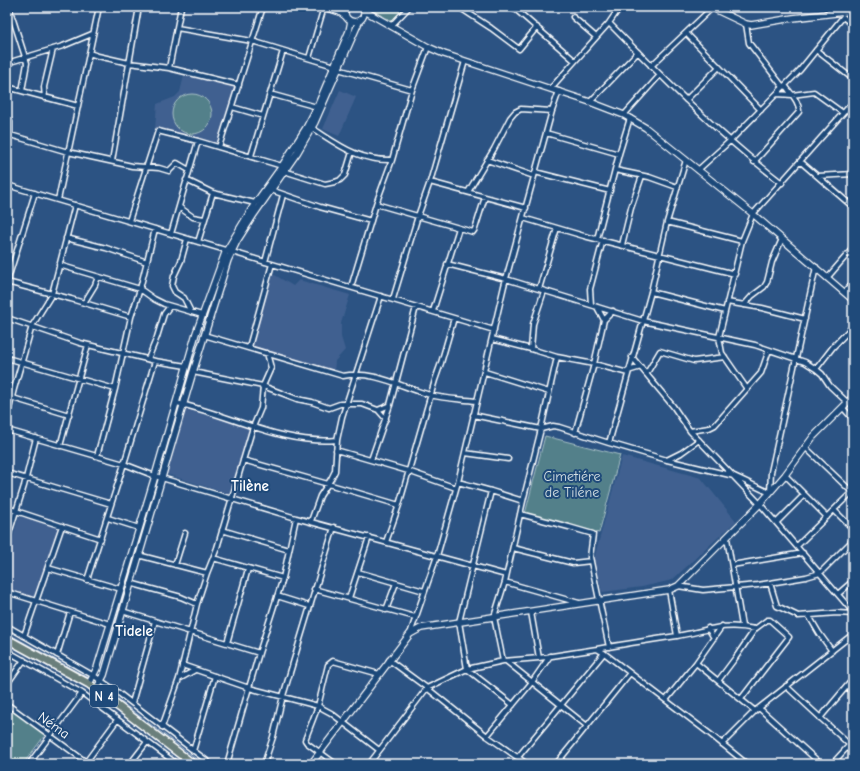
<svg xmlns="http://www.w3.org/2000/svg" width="860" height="771" viewBox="0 0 860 771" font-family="'Comic Neue',sans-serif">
<rect width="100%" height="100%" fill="#2c5383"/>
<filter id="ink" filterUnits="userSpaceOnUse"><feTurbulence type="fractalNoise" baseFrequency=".025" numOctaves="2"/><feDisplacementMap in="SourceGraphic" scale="8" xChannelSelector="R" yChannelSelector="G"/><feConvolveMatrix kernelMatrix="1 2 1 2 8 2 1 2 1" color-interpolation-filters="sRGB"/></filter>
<g filter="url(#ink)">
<path fill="#406190" d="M 184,76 L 237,86 L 218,144 L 155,129 L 157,104 L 175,97 L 180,92 Z
M 340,90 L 356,97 L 339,136 L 323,129 Z
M 273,274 L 293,286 L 299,280 L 350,295 L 341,323 L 341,337 L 345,350 L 335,361 L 334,372 L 309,363 L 252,346 Z
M 185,409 L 250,428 L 229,494 L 166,474 Z
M 622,456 L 701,478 L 736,521 L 672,580 L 642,587 L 602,592 L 594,559 Z
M 19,517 L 33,519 L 58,528 L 55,545 L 35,599 L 7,590 L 7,556 Z"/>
<path fill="#52808a" stroke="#a8c0c4" d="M 374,7 L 410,7 L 397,24 L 372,10 Z
M172 114a20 20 0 1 1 40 0a20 20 0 1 1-40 0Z
M 545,436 L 620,455 L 599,533 L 525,514 Z
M 7,707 L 45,735 L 23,764 L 7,764 Z"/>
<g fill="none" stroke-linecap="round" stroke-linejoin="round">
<path stroke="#9eb5cf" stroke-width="1" d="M 183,394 L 188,379
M 144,528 L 149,511
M 113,631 L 146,519
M 7,633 L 89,678
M 7,648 L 85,692 L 180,764
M 100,677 L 105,663
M 100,686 L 203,764"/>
<g stroke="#fff" stroke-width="7">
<path id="street" d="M 9,7 L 27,63 L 22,91
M 459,7 L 491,28 L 519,49 L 537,27
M 513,7 L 575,61
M 826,7 L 837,12
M 573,17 L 596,37
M 843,17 L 853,25
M 609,23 C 664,79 719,135 782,183
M 746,24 L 749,43 L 783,87
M 391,26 L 409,7
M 177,28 L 252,41 L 334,66
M 686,33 L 761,110
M 816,50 L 853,79
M 89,53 L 98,56 L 129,63 L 169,68 L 239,85
M 309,58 L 324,7
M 7,63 L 63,46 L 92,34
M 651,66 L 712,8
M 169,68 L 181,7
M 338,69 L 412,90
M 7,87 L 78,106
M 551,88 L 609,23 L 620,7
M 270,94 L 317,107
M 777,94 L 792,95 L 814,92 L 843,113
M 45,98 L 44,87 L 53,49
M 686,100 L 719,67
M 7,101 L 10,88
M 590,102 L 638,52
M 232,107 L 263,116
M 7,115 L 10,122 L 10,135
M 624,115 L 660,75
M 312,128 C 339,145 358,161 392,160
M 546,133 L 619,154
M 7,134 L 68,152 L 132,166 L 159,168 L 169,171 L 177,163 L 189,170
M 219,147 L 263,7
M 251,156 L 283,51
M 487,160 L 534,176
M 112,161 L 139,7
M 754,162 L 799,112 C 800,102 790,93 785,85
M 801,162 L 853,207
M 615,170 L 649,177 L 677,187
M 698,170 L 731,140 L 800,70 L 843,17
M 284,171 L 325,184 L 335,182 L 340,180 L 345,175 L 352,152
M 535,172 L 610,191
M 818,176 L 853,174
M 186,180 L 213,193 L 255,203
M 430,182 L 526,208
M 7,185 L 494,330
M 271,190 L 320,207 L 371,221
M 468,192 L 494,149 L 510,118 L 515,112 L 521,109 L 552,111
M 58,200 L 99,7
M 376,204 L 473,232 L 475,229 L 485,197
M 179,207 L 193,217 L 204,219
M 523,218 L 557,228
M 129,221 L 158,131 L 198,141 L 282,166
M 667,222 L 742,241
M 171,234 L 198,141
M 66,238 L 106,248 L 147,262
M 187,239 L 181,261 L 174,276 L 172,286 L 175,292 L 184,298 L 191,312
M 597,239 L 619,154 L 630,118
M 198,242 L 213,193
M 622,245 L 631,208 L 642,176
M 265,262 L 283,195
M 447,264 L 506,279 L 643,321 L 755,345 L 805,362 L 816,369 L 822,374 L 830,386 L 848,403
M 59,265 L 140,289 L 154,299 L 164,304 L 202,315
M 827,278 L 853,248
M 7,282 L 71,299 L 131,317
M 7,282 L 35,193
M 351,287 L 376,204 L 392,160 L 412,90 L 428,47
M 539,289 L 557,228 L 584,236 L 735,274
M 651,292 L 725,311
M 845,292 L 853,283
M 393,299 L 418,216 L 430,182 L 465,61
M 727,302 L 762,308 L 805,319
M 84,303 L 95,285 L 98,277
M 591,305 L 590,289 L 603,240
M 744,305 L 752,296 L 764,287 L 767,282 L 772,262 L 782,239
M 597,307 L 604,320
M 433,311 L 459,228
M 7,318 L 80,343 L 155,361 L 186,366
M 204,335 L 343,376 C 374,370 401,387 430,395 C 445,399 461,399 476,401
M 492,339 L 531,349 L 557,357 L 594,364 L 628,373
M 249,347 L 272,264
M 531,349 L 533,324 L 544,291
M 632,357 L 673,406 L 690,431 L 760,504 L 853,612
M 7,358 L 115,389
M 148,359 L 157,337 L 164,314 L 170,306
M 816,369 L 833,347 L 853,326
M 628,371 L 641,367
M 193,372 L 263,386 L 297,399 L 312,402 L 329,408 L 340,404 L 362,404 L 378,410 L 386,419
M 485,372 L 549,392
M 647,373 L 660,351 L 694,361 L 725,357
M 747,389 L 722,353 L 719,337 L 742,241 L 753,214 L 853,102
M 7,394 L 16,399 L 69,415
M 176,403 C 230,414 280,445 337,440
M 843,408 L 853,419
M 378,410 L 390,405
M 473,415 L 541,429 L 553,426 L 559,427 L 609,443 L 667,460 L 734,476 L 770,493 L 771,472 L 816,267
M 7,417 L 14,389 L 32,326 L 52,294 L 75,205
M 7,430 L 124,464 L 155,476 L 296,518 L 506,575
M 690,431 L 709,428 L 715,425 L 761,373 L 769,350
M 575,433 L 594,364 L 604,320 L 613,311
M 609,443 L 651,292 L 667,222 L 686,160
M 60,446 L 88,345
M 805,447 L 852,492
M 336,450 L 408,471 L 456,488
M 465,453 L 508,459
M 97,456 L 115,389 L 131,317 L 140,289 L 155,229
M 243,460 L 328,484 L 399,505
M 371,460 L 390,405 L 416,307
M 667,460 L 681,453 L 699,440
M 7,473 L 111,504
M 785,475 L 827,517
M 458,482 L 491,491 L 523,501 L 505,582 L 494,617 L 503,661
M 491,491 L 459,622 L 467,669 L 513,705
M 523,501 L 541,429 L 557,357
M 7,508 L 101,539
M 834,510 L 853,529
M 520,514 L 569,527 L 593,534 L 590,557 L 609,647
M 108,518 L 139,528
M 311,521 L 320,496 L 331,479 L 335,471 L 337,440 L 342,417 L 381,296
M 777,522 L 804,495
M 222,530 L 289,550
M 727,538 L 742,626
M 7,540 L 24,486 L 36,438
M 386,542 L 399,505 L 435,380 L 441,363 L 454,318
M 797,546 L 853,491
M 513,548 L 573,563 L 591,561
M 138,555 L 207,573
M 213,558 L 283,578
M 175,565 L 185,533
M 732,565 L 803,553
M 48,568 L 121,589
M 358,572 L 424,591
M 87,580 L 124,464 L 155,361
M 505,582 L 579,603
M 130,583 L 181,597 L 197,604
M 770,583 L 777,606 L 798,616 L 837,613 L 853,614
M 678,586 L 703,590 L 758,585 L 806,577 L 820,573 L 853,540
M 314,589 L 415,617
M 669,590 L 677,636
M 7,592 L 110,624
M 838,594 L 853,581
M 277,596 L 309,606
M 349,598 L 369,537
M 386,610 L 396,583
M 122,611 L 259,653
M 531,612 L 539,658
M 809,616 L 819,633 L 832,651
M 7,626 L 94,676 L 116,691 L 211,764
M 708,628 L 714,638
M 410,634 L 437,556 L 458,482 L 504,286 L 552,111 L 559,91
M 24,636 L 62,526
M 227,643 L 248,569
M 597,649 C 624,644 650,640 677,636 C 706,631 724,622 755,629 L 736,657 L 718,681
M 7,651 L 82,693 L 177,764
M 57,655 L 70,612
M 389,660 L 427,688 L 467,669 L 503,661 L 539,658 L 597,649 L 604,653 L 710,734 L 747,764
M 506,661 L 587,726
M 696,663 L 755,711
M 182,665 L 249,688 L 318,706 L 331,713 L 379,750
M 179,679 L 195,670
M 7,684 L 24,660
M 786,686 L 853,748
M 848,687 L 853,691
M 741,699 L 789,637 L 770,620 L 767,620 L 755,629
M 666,700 L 696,663 L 722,626
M 132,703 L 155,621
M 7,704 L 89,764
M 759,708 L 821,764
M 820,718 L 853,679
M 162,727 L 179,679 L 197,604 L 207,573 L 217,548 L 253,427 L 261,408 L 263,386 L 271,368 L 267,353
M 487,736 L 532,682 L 550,656
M 722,744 L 755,711 L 853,634
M 193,751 L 215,676
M 518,757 L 604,653
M 86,762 L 117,720
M 29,764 L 82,693
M 130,764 L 147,742
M 227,764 L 259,653 L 283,578 L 296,518
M 264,764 L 273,737 L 283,696 L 334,527
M 336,764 L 307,743 L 305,740 L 318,706 L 328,665 L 333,661 L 379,674
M 369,764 L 427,688 L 487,736 L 527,764
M 556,764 L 630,673
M 832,764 L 853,741"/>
</g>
<g stroke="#fff" stroke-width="8">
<path id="secondary" d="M 324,7 L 340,12 L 345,16
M 346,7 C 339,26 370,27 363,7
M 710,7 L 746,24 L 751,25 L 793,18 L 853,11
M 365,11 L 428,47 L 444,54 L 590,102 L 624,115 L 646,128 L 753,214 L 853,300
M 89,684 L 97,668 L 155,476 L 196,333 L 225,253 L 254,205 L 282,166 L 306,128 L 317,107 L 349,31 L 351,21
M 96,690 L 104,675 L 193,372 L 228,260 L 237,241 L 253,216 L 297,153 L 315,122 L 360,20
M 311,764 L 410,634 L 421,628 L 669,590 L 678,586 L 760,504 L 785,475 L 813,437 L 853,397"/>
</g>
<g stroke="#fff" stroke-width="10">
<path id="highway" d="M 7,639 L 89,684 L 193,764"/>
</g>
<use href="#street" stroke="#1f4a7a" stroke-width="4"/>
<use href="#secondary" stroke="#1f4a7a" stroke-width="5.5"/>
<use href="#highway" stroke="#6b7f7c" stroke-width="7"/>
</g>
</g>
<g text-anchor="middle" stroke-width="4" stroke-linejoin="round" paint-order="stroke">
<rect fill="#1f4a7a" stroke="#bcc9d7" stroke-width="1" x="90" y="685" width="28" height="22" rx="3"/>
<g font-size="13" font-weight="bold" fill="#fff">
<text x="104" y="701">N 4</text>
</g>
<g font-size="14" fill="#d4dfe2" stroke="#1f4a7a">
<text x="572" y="481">Cimetiére<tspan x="572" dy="16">de Tiléne</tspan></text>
</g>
<g font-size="14" fill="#fff" stroke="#1f4a7a">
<text transform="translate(54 725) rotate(36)" y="5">Néma</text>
</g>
<g font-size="15" font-weight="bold" fill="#fff" stroke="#1f4a7a">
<text x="250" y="491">Tilène</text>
<text x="134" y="636">Tidele</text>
</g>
</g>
<rect width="860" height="771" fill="none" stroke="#1f4a7a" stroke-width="24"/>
<rect x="12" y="12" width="836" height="747" fill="none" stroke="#fff" stroke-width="1.5" filter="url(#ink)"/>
</svg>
